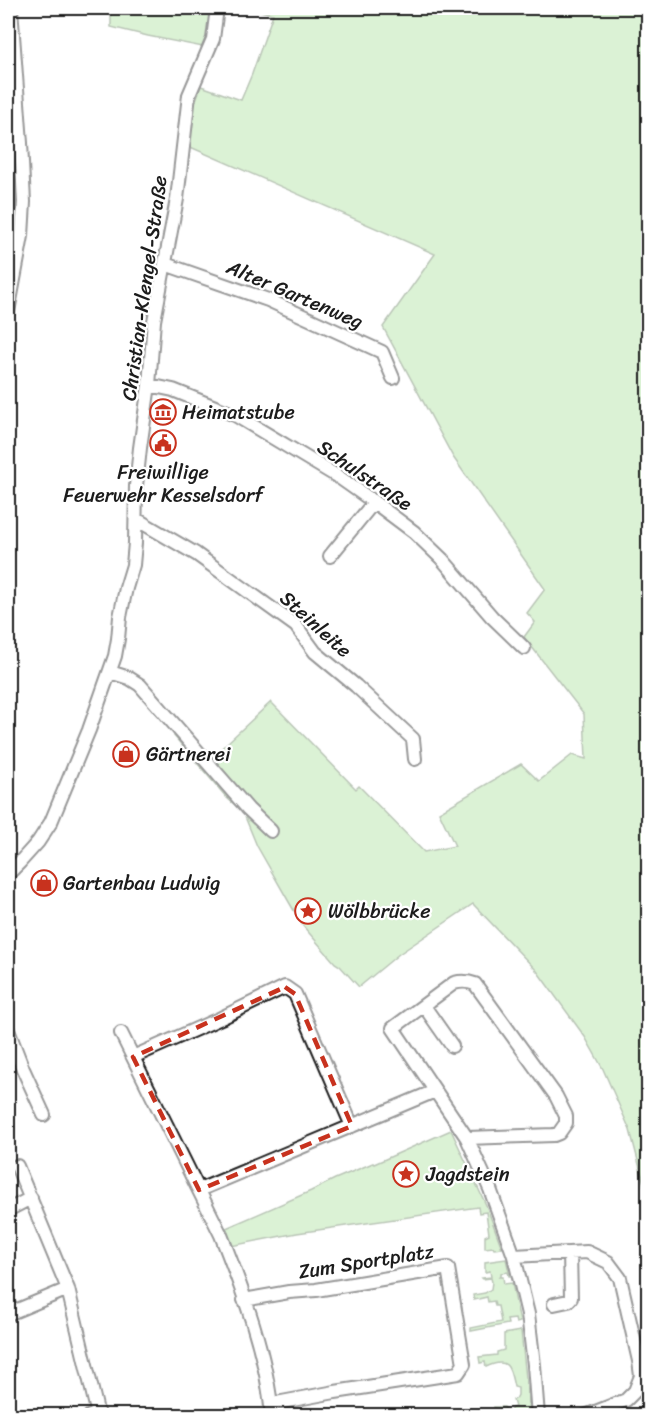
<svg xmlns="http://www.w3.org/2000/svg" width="656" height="1423" viewBox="0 0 656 1423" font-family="Sriracha,sans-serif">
<rect width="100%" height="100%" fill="#fff"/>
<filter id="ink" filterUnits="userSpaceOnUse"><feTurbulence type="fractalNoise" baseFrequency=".0167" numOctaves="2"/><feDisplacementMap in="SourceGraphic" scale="12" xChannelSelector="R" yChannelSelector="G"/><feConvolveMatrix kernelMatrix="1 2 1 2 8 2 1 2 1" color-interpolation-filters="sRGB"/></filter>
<g filter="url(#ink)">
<path fill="#eef2fe" d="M 8,1129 L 17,1152 L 8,1158 Z"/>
<path fill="#b0e2a2" stroke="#667f5f" stroke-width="1.5" d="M 111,8 L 211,8 L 209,43 L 203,47 L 148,36 L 111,27 Z
M 248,8 L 648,8 L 648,1199 L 630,1130 L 603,1069 L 585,1037 L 537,971 L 473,904 L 399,954 L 359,987 L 340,966 L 335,963 L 303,926 L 289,902 L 257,846 L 243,812 L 227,798 L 174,736 L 184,726 L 211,758 L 271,702 L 356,789 L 359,786 L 424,852 L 455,846 L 439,812 L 521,764 L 539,781 L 572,755 L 586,759 L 584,714 L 524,637 L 535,622 L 527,613 L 545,589 L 453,457 L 383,327 L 435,254 L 188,146 L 191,114 L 201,86 L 241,100 L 252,74 L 273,14 Z
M 451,1130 L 486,1205 L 502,1248 L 494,1249 L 493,1247 L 485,1248 L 485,1236 L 489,1234 L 486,1212 L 479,1213 L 478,1207 L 297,1233 L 231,1246 L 224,1229 L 311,1191 L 335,1179 L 373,1163 L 374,1164 Z
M 506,1259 L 510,1276 L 509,1276 L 508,1272 L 501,1273 L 501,1276 L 498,1277 L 503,1277 L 504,1284 L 512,1283 L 520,1322 L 516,1323 L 515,1319 L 507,1320 L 508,1324 L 471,1331 L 471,1328 L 501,1322 L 498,1306 L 495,1306 L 494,1301 L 488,1302 L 487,1297 L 474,1300 L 473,1295 L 485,1293 L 491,1289 L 492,1282 L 491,1278 L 483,1279 L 482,1278 L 491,1277 L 490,1271 L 485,1272 L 485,1262 Z
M 521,1331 L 530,1415 L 495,1415 L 494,1407 L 504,1407 L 508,1412 L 510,1411 L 512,1408 L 515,1407 L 513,1400 L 516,1399 L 518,1395 L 518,1388 L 514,1387 C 510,1368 509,1356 486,1367 L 485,1362 L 480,1363 L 479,1357 L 497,1355 L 497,1352 L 504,1350 L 504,1334 Z"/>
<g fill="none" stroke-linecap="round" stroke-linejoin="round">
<g stroke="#1c1c1c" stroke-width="16">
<path id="minor" d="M 8,143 L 21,143
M 165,264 L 268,300 L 382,352 L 393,378
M 8,312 L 22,236 L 24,202 L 21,143 L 11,8
M 149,385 L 173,390 L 235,415 L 340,478 L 374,502 L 414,532 L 442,559 L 492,617 L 524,648
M 136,519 L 196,554 L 296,626 L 315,652 L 356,686 L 413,739 L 415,759
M 330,556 L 374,502
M 110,672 L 129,678 L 140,685 L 248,809 L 271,831
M 8,874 L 20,862 L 38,842 L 51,822 L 89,730 L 115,656 L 118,639 L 120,617 L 126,588 L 133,565 L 135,543 L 136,486 L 140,448 L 149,385 L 154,321 L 177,199 L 189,95 L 213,39 L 217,8
M 424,1006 L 452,1046
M 8,1030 L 23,1069 L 44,1115
M 121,1033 L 221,1235 C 243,1291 267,1355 272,1416
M 133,1057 L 221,1018 L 285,987 L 295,994 L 352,1126
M 467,1138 L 554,1135 L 559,1133 L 566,1123 L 566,1116 L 556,1096 L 475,984 C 467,981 462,981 454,983 L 393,1028 L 467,1138 L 490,1189 L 514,1256 L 528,1314 L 534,1365 L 538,1416
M 17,1166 L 68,1289 L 98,1415 L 90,1416
M 199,1190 L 435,1091
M 8,1210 L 31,1198
M 514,1256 L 587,1252 L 608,1262 L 620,1278 L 639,1361 L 641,1376 L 635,1391 L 626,1400 L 585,1416
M 244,1300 L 289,1292 L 316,1290 L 448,1268 L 464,1364 L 458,1373 L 335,1392 L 271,1404
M 554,1304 L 568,1301 L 571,1298 L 570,1253
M 8,1314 L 68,1289"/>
</g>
<use href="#minor" stroke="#fff" stroke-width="12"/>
</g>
</g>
<path d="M0 0H656V1423H0ZM 285,987 L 295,994 L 352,1126 L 199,1190 L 133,1057 Z" fill="#fff" fill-opacity=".55" fill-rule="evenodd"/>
<path fill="none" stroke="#c8321e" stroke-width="4.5" stroke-dasharray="12 8" stroke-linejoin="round" d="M 285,987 L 295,994 L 352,1126 L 199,1190 L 133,1057 Z"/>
<defs>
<g id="museum-ring" transform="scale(1.35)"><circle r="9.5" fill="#fff" stroke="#c8321e" stroke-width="1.5"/><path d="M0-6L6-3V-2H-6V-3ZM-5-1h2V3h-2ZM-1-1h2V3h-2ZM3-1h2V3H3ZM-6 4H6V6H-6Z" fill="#c8321e"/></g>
<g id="civic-ring" transform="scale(1.35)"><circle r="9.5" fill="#fff" stroke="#c8321e" stroke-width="1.5"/><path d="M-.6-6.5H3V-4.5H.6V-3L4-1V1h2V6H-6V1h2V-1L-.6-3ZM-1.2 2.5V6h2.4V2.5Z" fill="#c8321e"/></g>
<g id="shop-ring" transform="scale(1.35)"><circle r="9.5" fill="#fff" stroke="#c8321e" stroke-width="1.5"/><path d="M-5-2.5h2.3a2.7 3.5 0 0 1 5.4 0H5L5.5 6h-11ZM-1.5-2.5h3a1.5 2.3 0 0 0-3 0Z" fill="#c8321e"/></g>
<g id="sight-ring" transform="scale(1.35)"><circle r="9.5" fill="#fff" stroke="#c8321e" stroke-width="1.5"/><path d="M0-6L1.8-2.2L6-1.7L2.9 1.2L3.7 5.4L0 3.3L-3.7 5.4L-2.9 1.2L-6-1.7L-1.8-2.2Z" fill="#c8321e"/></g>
</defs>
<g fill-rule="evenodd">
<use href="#museum-ring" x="163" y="412"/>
<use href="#civic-ring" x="163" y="443"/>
<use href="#shop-ring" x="126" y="754"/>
<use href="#shop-ring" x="44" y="883"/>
<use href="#sight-ring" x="308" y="911"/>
<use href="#sight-ring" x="406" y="1174"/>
</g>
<g text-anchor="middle" stroke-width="4.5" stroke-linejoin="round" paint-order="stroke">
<g font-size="20" fill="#1c1c1c" stroke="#fff">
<text transform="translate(144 288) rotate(-82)" y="7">Christian-Klengel-Straße</text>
<text transform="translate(295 294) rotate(23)" y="7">Alter Gartenweg</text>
<text transform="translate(365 475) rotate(34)" y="7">Schulstraße</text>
<text transform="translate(316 624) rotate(42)" y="7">Steinleite</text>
<text transform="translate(366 1261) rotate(-9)" y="7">Zum Sportplatz</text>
</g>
<g font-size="20" fill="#1c1c1c" stroke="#fff" text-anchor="start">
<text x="182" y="419">Heimatstube</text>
<text x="163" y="479" text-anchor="middle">Freiwillige<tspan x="163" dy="23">Feuerwehr Kesselsdorf</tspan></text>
<text x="146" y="761">Gärtnerei</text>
<text x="63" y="890">Gartenbau Ludwig</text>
<text x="328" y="918">Wölbbrücke</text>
<text x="426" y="1181">Jagdstein</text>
</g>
</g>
<rect width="656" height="1423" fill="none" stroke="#fff" stroke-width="30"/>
<rect x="15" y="15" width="626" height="1393" fill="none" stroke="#1c1c1c" stroke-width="2" filter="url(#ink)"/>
</svg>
